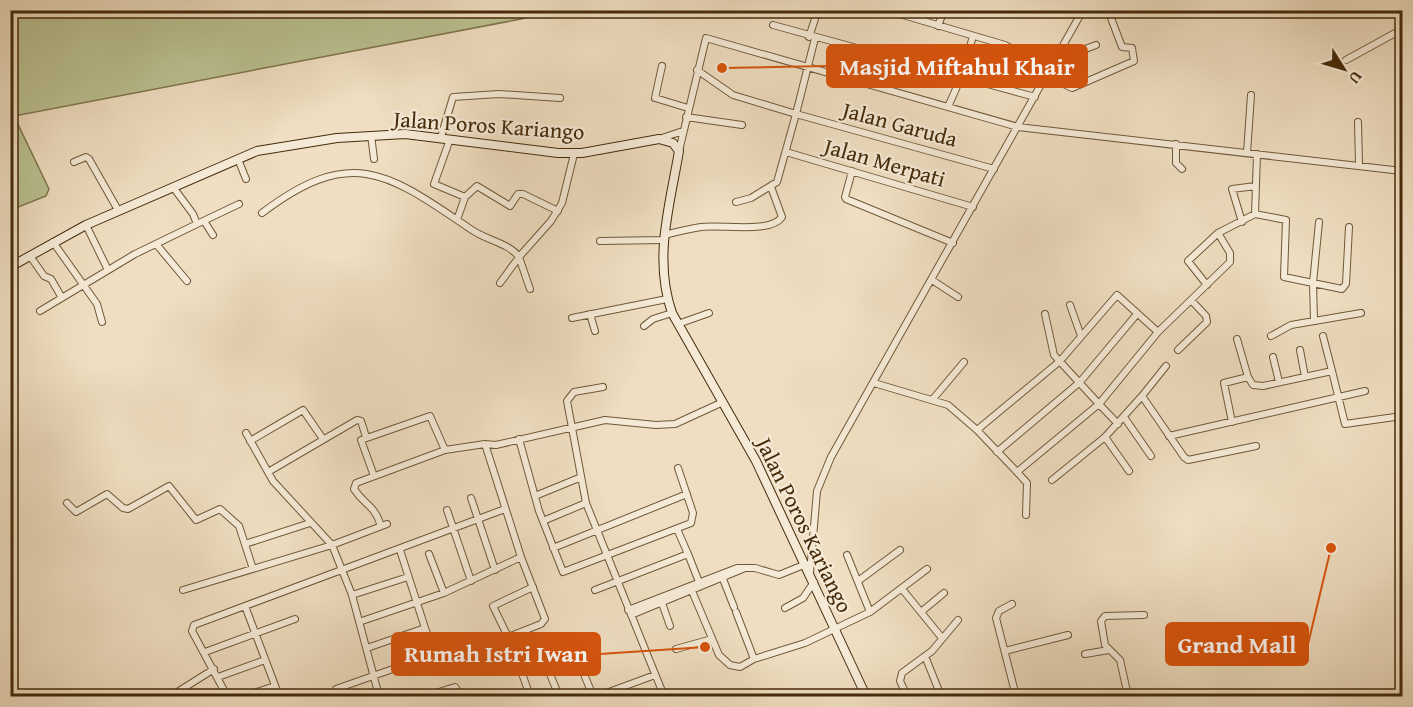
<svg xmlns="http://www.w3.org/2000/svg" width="1413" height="707" viewBox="0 0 1413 707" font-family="'Gentium Book Plus',serif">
<rect width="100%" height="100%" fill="#efdec1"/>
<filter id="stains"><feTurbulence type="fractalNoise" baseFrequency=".00333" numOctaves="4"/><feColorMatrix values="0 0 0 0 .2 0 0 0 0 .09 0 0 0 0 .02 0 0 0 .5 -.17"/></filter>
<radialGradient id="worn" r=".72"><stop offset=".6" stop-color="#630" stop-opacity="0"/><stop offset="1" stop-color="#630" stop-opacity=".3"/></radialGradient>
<path fill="#bbc191" stroke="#80764e" stroke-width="1.5" d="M 27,11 L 27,10 L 563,11 L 14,116 L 49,189 L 46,196 L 11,210 L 11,14 Z"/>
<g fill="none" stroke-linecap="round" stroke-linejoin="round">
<g stroke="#705838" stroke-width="8">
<path id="street" d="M 886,10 L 1005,45 L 1051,68
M 773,25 L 1035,97
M 938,26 L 944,10
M 809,37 L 818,10
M 815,38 L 796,114 L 994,169
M 1062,49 L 1080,51 L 1096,45
M 1346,60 L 1397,32 L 1402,32
M 662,66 L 655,98 L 688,108
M 697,70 L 733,95 L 796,114 L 777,182 L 751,198 L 736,202
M 1047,76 L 1072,88 L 1134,61 L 1132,48 L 1122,47 L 1111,18 L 1118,10
M 948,107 L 962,75 L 973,36
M 686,117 L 742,125
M 1358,122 L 1359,165
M 371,135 L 374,159
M 441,137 L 453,97 L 499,94 L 560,98
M 450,139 L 434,184 L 465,197 L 457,220
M 659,139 L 683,131
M 1176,144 L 1176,163 L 1182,169
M 679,151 L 706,38 L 1018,127 L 1402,171
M 786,152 L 973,207
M 1247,153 L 1251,95
M 238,159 L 246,179
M 74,162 L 86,157 L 89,159 L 118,210
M 852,171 L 845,197 L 846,199 L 953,243
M 465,197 L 477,186 L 510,206 L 518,194 L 523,194 L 558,211
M 262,213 C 353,144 389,174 472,230 C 486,240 509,243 519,257 L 551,221 L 562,203 L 574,154
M 1255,214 L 1286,220 L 1284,277 L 1342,289 L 1346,284 L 1349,227
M 204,221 L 213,235
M 1242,222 L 1232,189 L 1256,186
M 197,224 L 239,204
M 86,225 L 108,270
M 664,235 C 676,232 688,229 701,227 C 720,224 771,234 782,217 L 771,187
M 600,241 L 663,240
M 53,242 L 97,304 L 102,322
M 156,244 L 187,281
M 30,256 L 44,276 L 51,279 L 62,298
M 932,280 L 958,297
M 500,283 L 519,257 L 530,289
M 1207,285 L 1188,261 L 1218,233
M 1070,305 L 1081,336
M 40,311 L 135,254 L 197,224 L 193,214 L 173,187
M 590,314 L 595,331
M 572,318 L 667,299
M 1314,321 L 1313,283 L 1319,222
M 678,324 L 709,313
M 644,326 L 653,319 L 672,313
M 1271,336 L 1291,325 L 1361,313
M 1323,336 L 1332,371
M 1237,339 L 1248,377 L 1253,385 L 1263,386 L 1332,371 L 1345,424 L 1402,416
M 1178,350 L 1207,322 L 1206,316 L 1191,300
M 1300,350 L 1305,377
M 1273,357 L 1279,382
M 1166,366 L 1142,396 L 1184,457 L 1188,460 L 1256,446
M 874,383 L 948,405 L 977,430 L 1017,472 L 1099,404 L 1054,355 L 1045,314
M 603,387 L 574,392 L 567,401 L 586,503 L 664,696
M 933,399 L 964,362
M 1124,417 L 1151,456
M 1232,422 L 1224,383 L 1248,377
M 1118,424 L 1099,404 L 1158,332 L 1230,262 L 1230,253 L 1218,233 L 1255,214 L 1257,154
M 977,430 L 1060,361 L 1117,295 L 1158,332
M 246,433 L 273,481 L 332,545 L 352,595 L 379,696
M 1169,436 L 1365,391
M 1105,437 L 1129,471
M 519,439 L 539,511 L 563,572 L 691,523 L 693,513 L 678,468
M 250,441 L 303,410 L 323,439
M 997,452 L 1080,382 L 1137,314
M 268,472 L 357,420 L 361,421 L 366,437
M 1017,472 L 1027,483 L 1026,515
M 374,476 L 361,440 L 430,416 L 445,450
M 1052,480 L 1105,437 L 1142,396
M 535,496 L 579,478
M 471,498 L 495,570
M 67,503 L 76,512 L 107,494 L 123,508 L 128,509 L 169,486 L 196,520 L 220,509 L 239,526 L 253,569
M 447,510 L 471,581
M 543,521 L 586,503
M 381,526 C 374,504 365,506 354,489 L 356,483 L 445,450 L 485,444
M 677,529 L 688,554
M 245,544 L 310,523
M 553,548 L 687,494
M 429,554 L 444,593
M 847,555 L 870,612
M 810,573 L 817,491 L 831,457 L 1083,10
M 723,579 L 734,607
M 858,581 L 900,550
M 533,587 L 493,606 L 508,637 L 541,624 L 545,619 L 521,557 L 485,444 L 496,445 L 605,420 L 656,425 L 675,424 L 723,402
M 902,589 L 942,638
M 183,590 L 332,545 L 387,524
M 595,590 L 688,554 L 699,582
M 692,591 L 719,655 L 730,665 L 740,667 L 754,659 L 805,643 L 870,612 L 927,569
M 352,595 L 408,577
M 662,603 L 670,626
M 1012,604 L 999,611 L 996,618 L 1016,696
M 245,606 L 279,696
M 785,608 L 803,598 L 814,582
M 628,610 L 737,568 L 755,568 L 779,575 L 806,564
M 736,612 L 754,659
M 921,612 L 944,593
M 631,615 L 745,568
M 359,622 L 444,593 L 521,557
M 425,628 L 429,639
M 571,643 L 593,696
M 367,648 L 425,628 L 400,550
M 676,649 L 712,639
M 1005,651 L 1068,635
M 205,652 L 295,619
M 1085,654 L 1109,650
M 542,655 L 555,648
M 925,656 L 941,696
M 218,677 L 265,660
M 336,689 L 424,658
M 181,696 L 179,691 L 214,669
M 227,696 L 192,631 L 194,625 L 505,509
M 245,696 L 275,686
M 426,696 L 455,687 L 461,696
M 530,696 L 519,665 L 542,655 L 559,696
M 598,696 L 655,675
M 907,696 L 900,681 L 902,673 L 932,651 L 958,620
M 1128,696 L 1120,660 L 1105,645 L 1101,621 L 1105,616 L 1144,615"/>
</g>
<g stroke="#452b0a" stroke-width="10">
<path id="secondary" d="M 10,267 L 86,225 L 257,151 L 337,138 L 405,134 L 558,153 L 582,153 L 659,139 L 673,143 L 679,151 C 670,205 653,258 672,313 L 756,461 L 866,696"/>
</g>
<use href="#street" stroke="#f5ead7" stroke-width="6"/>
<use href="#secondary" stroke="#f5ead7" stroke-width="8"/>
</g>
<g text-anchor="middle" stroke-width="4.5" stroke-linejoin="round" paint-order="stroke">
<g font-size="22" fill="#452b0a" stroke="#f5ead7">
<text transform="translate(900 124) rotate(15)" y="8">Jalan Garuda</text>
<text transform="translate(489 125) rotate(4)" y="8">Jalan Poros Kariango</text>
<text transform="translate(885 162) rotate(16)" y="8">Jalan Merpati</text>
<text transform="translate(805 525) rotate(64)" y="8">Jalan Poros Kariango</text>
</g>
</g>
<path fill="none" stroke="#d8540c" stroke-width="2" d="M722 68L827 66M1331 548L1308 644M705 647L600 654"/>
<g fill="#d8540c" stroke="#f5ead7" stroke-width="2">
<circle cx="722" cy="68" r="6"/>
<circle cx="1331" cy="548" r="6"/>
<circle cx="705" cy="647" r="6"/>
</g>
<g fill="#d8540c" stroke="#d8540c" stroke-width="2">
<rect x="827" y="45" width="260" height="42" rx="6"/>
<rect x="1166" y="623" width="142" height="42" rx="6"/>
<rect x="392" y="633" width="208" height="42" rx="6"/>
</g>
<g font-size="24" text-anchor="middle" font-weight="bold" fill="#fff">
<text x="957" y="75">Masjid Miftahul Khair</text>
<text x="1237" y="653">Grand Mall</text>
<text x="496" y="662">Rumah Istri Iwan</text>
</g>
<rect width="1413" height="707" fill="none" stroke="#efdec1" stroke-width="36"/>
<rect x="12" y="12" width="1389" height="683" fill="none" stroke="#452b0a" stroke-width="3"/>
<rect x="18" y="18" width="1377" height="671" fill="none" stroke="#452b0a" stroke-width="1.5"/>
<g transform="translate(1344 69) rotate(127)" stroke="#f5ead7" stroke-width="4.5" paint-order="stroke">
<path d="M0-4.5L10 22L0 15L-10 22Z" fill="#452b0a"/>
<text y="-9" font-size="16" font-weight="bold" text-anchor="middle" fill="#452b0a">U</text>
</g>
<rect width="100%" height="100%" filter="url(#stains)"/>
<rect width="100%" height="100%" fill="url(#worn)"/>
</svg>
